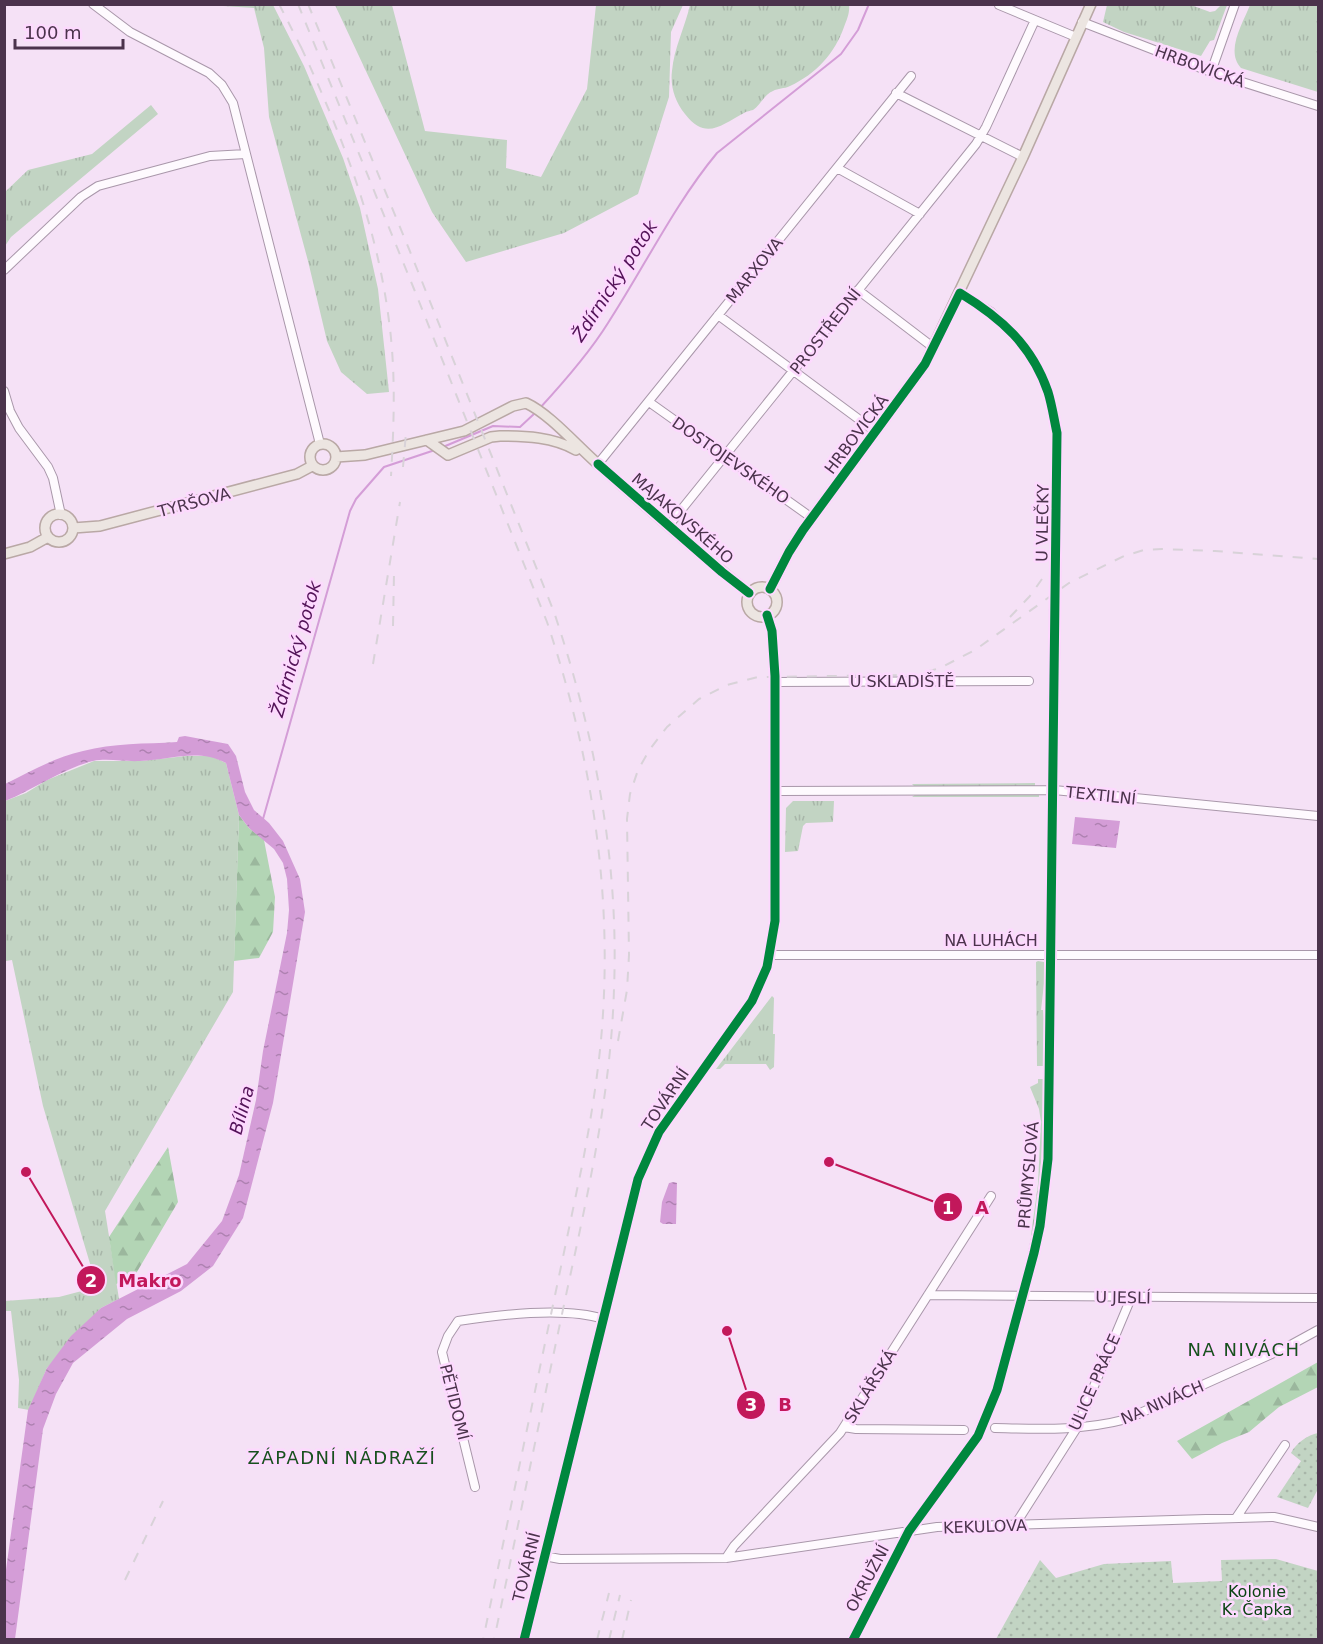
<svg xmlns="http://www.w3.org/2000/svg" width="1323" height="1644" viewBox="0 0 1323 1644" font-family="'DejaVu Sans',sans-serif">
<defs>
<pattern id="grass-tufts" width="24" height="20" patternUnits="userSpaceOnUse" patternTransform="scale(1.5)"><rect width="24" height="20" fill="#c2d4c3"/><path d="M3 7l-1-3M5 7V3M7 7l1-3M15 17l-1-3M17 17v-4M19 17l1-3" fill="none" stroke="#a8b6a9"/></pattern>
<pattern id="forest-firs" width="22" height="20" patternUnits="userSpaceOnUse" patternTransform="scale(1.5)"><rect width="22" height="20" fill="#b3d5b5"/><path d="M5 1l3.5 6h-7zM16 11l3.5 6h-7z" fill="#9bb79d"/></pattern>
<pattern id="garden-dots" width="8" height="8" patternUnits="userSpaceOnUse" patternTransform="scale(1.5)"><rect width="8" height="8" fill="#c2d4c3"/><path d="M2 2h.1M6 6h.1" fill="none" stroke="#a8b6a9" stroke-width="1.8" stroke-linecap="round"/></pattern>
<pattern id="water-ripples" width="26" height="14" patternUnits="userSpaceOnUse" patternTransform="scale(1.5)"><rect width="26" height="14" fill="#d49dd7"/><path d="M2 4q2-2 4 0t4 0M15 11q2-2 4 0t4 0" fill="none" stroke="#ae81b1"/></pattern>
</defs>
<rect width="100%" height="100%" fill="#f5e1f6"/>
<path fill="url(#grass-tufts)" d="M 208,5 L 273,5 L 304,66 L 343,158 L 360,208 L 378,289 L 389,392 L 367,394 L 341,372 L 327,341 L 308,261 L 269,117 L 264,48 L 254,8 Z
M 335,5 L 392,5 L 425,131 L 507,140 L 506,168 L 541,177 L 587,89 L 596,5 L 683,5 L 671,32 L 669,97 L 638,194 L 564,233 L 466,262 L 432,212 Z
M 690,5 L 849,4 C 850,13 847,19 844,27 C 835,53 816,74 790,86 C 784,89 778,88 773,91 C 765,94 760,105 753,110 C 750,111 747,111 744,113 C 721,125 706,141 685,114 C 675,102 670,86 672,71 C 674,48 685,27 690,5 Z
M 1107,5 L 1191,5 L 1210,12 L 1215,11 L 1221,5 L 1227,5 L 1214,40 L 1210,41 L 1201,56 L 1124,32 L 1103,22 Z
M 1250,5 L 1318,5 L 1318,92 L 1241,68 C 1225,51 1243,23 1250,5 Z
M 151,105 L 158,114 L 11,237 L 5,246 L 5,192 L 28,170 L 92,154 Z
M 1051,598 L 1049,775 L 1047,775 L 1049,600 Z
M 186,756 L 211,756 L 226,763 L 239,815 L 233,992 L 105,1211 L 119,1299 L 101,1308 L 47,1368 L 29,1410 L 18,1408 L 19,1380 L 11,1311 L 5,1311 L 5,1301 L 59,1297 L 97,1287 L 43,1106 L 12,960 L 6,961 L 5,955 L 5,801 L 26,793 L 47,780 L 94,761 L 141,761 Z
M 1035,783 L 1035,787 L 915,787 L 912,784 Z
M 916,794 L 1039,794 L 1039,797 L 912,797 Z
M 793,801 L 834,801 L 833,822 L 806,823 L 803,826 L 798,851 L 785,852 L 786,808 Z
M 1038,961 L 1044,962 L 1046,966 L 1041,1010 L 1043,1010 L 1045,1026 L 1045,1066 L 1037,1066 L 1036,962 Z
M 772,996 L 774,998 L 773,1034 L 775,1034 L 774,1067 L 770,1070 L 766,1064 L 725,1064 L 720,1069 L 716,1069 Z
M 1038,1079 L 1044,1079 C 1043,1131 1042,1183 1032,1235 L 1031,1235 L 1038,1184 L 1041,1122 L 1039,1109 L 1030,1087 L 1038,1083 Z"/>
<path fill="url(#forest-firs)" d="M 239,815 L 249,828 L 264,840 L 275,897 L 273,932 L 259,958 L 234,961 Z
M 168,1147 L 178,1202 L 134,1277 L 116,1284 L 109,1237 Z
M 1318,1362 L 1318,1387 L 1279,1407 L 1249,1432 L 1222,1443 L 1192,1459 L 1177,1441 Z"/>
<path fill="url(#garden-dots)" d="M 1318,1433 L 1318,1489 L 1308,1508 L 1277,1497 L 1301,1461 L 1291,1453 C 1296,1443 1308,1435 1318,1433 Z
M 1276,1559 L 1318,1571 L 1318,1639 L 996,1639 L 1040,1560 L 1056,1578 L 1104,1564 L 1171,1561 L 1173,1583 L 1222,1581 L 1221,1560 Z"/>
<path fill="url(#water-ripples)" d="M 185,736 L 228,744 L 236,756 L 245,792 L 254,810 L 269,823 L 283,841 L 300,879 L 305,912 L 273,1103 L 243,1218 L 213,1266 L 181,1291 L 127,1319 L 73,1363 L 56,1394 L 43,1429 L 15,1639 L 5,1639 L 5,1577 L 28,1410 L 47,1368 L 71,1336 L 101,1308 L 187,1264 L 222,1221 L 239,1175 L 256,1100 L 263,1051 L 287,933 L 289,910 L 287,879 L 283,863 L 274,849 L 249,828 L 239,815 L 226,763 C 197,748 171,760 140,761 C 125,762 108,758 93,761 C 64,768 33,790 5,801 L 5,784 C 30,772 55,757 83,751 C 113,743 145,744 177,742 L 179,737 Z
M 1075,817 L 1120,821 L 1116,848 L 1072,844 Z
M 674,1182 L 677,1183 L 676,1224 L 663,1224 L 660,1222 L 662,1202 L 669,1183 Z"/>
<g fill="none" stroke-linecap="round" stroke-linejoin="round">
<path stroke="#d49dd7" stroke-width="2" d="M 539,409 C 563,383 590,352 608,323 C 645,266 674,205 717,153 L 841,54 L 858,30 L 869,4
M 443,447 L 493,426 L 520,427 L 535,413
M 263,819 L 350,511 L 356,499 L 384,467 L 435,450"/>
<g stroke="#a997aa" stroke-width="10">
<path id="minor" d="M 93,4 L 130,32 L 209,73 L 222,85 L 233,103 L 320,444
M 999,5 L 1076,37
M 1082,22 L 1211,72 L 1318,106
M 1211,72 L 1235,4
M 896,93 L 1023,157
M 837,168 L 920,214
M 4,270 L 81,197 L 98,186 L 210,156 L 246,154
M 858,290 L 934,348
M 718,315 L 876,432
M 4,391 L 10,411 L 19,428 L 48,467 L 53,478 L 61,515
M 649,402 L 812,518
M 598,464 L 911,76
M 669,525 L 976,144 L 986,127 L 1035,20
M 775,682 L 1029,681
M 776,791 L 1054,790 L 1318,816
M 771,955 L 1318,955
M 928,1295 L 1318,1298
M 844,1427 L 856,1429 L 964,1430
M 995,1428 C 1042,1429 1081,1431 1127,1419 L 1287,1347 L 1318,1330
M 475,1487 L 442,1352 L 448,1336 L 458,1321 C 497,1315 566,1307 603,1319
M 1236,1518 L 1285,1445
M 1015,1525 L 1076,1429 L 1131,1298
M 544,1556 L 560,1559 L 726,1558 L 937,1527 L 1274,1517 L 1318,1527
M 726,1558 L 734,1546 L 840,1433 L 991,1196
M 524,1640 L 638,1179 L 659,1132 L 752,1001 L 767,967 L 775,921 L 775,676 L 772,631 L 767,615
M 853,1640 L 909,1531 L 978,1436 L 997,1390 C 1018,1313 1041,1239 1048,1159 L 1056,591 L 1057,433 L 1048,392 L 1039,371 L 1027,351 L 1013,333 L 991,312 L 960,293"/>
</g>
<g stroke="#b9a8a5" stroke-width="12">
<path id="major" d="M 427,440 L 448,455 L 491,437 L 500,436 C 526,436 553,437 576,450
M310 457a13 13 0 1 1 26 0a13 13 0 1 1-26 0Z
M 336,457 L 365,455 L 464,431 L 513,406 L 526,403 C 550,414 578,447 599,465 C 648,508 698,553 749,593
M45 528a14 14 0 1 1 28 0a14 14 0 1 1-28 0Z
M 73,528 L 100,526 L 297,474 L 312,466
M 4,554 L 30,547 L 48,537
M747 602a15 15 0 1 1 30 0a15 15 0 1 1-30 0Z
M 770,589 L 789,552 L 803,530 L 925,364 L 1023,157 L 1091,4"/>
</g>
<use href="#minor" stroke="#fefafe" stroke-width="8"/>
<use href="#major" stroke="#ece5e1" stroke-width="9"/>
<path stroke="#d8d2d8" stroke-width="2" stroke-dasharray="10 10" stroke-linecap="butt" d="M 279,4 L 305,55
M 298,4 L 414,289 L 547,622 C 592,757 614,897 601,1040 C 597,1082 590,1124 582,1166 L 483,1640
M 308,4 L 409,249 L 554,612 C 595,735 619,860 614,989 C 611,1094 587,1197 565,1300 C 541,1413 518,1526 494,1640
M 301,47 C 342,135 377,225 389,321 C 396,373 394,424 391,476
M 403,467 L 406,433
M 1010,617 L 1030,596 L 1042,579
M 393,626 L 394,574
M 373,664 L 400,502
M 618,1041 L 627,990 L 629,955 L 627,819 L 630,794 L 638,770 L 650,749 L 667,727 L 699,699 L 727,685 L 758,677 L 915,675 L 940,668 L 975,650 L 1069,583 L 1124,556 L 1144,550 L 1162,549 L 1215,551 L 1318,559
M 125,1580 L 163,1501
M 597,1640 L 609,1593
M 609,1640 L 620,1595
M 622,1640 L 631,1600"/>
<g stroke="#fdd9fe" stroke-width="13">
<path id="cycleway" d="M 598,464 L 722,572 L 749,593
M 770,589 L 789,552 L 803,530 L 925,364 L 960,293 C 1001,318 1032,345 1048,392 C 1052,405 1054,419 1057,433 L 1049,1086 L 1048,1159 L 1040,1226 L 1034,1253 L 997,1390 L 978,1436 L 909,1531 L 853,1640
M 524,1640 L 638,1179 L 659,1132 L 752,1001 L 767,967 L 775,921 L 775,676 L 772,631 L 767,615"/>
</g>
<use href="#cycleway" stroke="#00873e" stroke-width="9"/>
</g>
<g text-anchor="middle" stroke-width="5" stroke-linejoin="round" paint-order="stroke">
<g font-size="16" fill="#4b334c" stroke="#fdd9fe">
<text transform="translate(1200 66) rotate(20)" y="6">HRBOVICKÁ</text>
<text transform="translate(754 270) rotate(-51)" y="6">MARXOVA</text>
<text transform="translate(825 331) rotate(-52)" y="6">PROSTŘEDNÍ</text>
<text transform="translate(856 434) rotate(-53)" y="6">HRBOVICKÁ</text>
<text transform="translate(731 460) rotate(35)" y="6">DOSTOJEVSKÉHO</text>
<text transform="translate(194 502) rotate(-15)" y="6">TYRŠOVA</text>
<text transform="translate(683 518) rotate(41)" y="6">MAJAKOVSKÉHO</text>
<text transform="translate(1042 523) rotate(-89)" y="6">U VLEČKY</text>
<text x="902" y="687">U SKLADIŠTĚ</text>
<text transform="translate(1101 795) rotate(6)" y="6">TEXTILNÍ</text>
<text x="991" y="946">NA LUHÁCH</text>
<text transform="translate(665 1099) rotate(-56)" y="6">TOVÁRNÍ</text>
<text transform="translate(1028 1175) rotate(-85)" y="6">PRŮMYSLOVÁ</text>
<text transform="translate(1123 1297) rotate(1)" y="6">U JESLÍ</text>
<text transform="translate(1094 1382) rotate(-66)" y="6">ULICE PRÁCE</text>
<text transform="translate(870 1386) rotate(-58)" y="6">SKLÁŘSKÁ</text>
<text transform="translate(455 1402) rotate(76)" y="6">PĚTIDOMÍ</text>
<text transform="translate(1162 1402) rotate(-23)" y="6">NA NIVÁCH</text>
<text transform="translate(985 1526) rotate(-2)" y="6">KEKULOVA</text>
<text transform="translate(526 1567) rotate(-76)" y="6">TOVÁRNÍ</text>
<text transform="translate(867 1578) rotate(-62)" y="6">OKRUŽNÍ</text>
</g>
<g font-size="16" fill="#0a4312" stroke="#fdd9fe">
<text x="1257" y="1597">Kolonie<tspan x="1257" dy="18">K. Čapka</tspan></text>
</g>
<g font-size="18" font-style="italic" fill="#531358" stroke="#fdd9fe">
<text transform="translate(615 281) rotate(-57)" y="6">Ždírnický potok</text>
<text transform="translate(296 649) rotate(-74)" y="6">Ždírnický potok</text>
<text transform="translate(242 1110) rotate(-75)" y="6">Bílina</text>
</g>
<g font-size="18" letter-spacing="1.5" fill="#18511e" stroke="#fdd9fe">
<text x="1244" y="1356">NA NIVÁCH</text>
<text x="342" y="1464">ZÁPADNÍ NÁDRAŽÍ</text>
</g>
</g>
<path fill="none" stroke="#c2185b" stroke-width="2" d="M829 1162L948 1207M26 1172L91 1280M727 1331L751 1405"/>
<g fill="#c2185b" stroke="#fdd9fe" stroke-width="2">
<circle cx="829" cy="1162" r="6"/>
<circle cx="26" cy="1172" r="6"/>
<circle cx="727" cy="1331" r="6"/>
<circle cx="948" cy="1207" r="15"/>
<circle cx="91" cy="1280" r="15"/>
<circle cx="751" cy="1405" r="15"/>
</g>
<g font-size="18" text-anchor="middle" font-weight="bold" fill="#fff">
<text x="948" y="1214">1</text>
<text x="91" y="1287">2</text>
<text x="751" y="1411">3</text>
</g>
<g font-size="18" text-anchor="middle" font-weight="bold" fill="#c2185b" stroke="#fdd9fe" stroke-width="5" stroke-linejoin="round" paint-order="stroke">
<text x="982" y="1214">A</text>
<text x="150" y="1287">Makro</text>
<text x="785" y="1411">B</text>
</g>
<rect width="1323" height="1644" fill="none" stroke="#4b334c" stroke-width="12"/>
<path d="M15 39v9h108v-9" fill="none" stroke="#4b334c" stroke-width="3"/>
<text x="24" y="39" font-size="18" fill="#4b334c" stroke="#fdd9fe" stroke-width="4.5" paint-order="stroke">100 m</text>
</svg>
